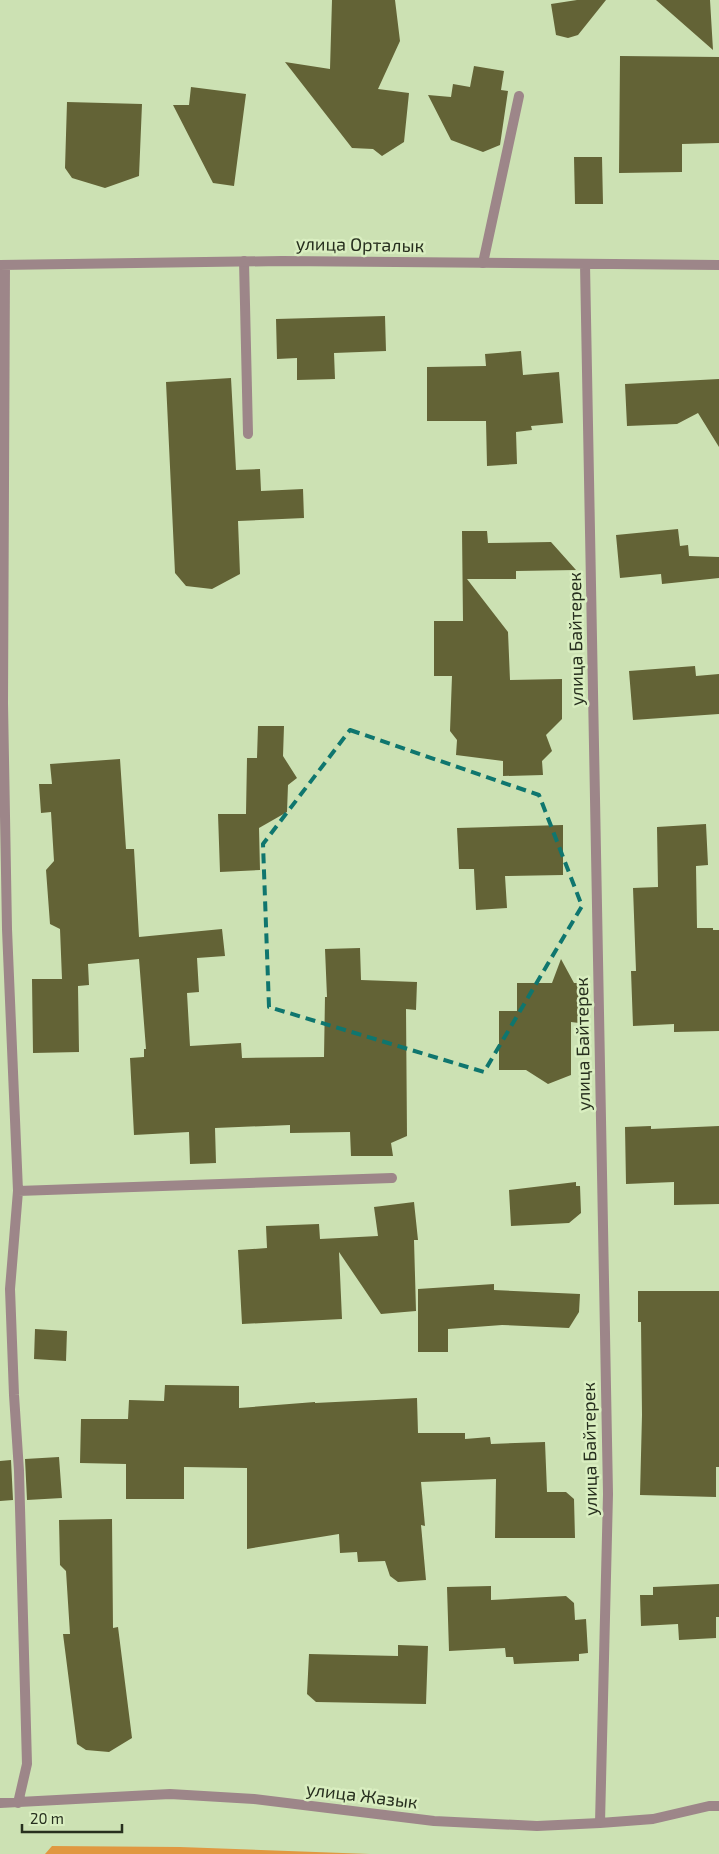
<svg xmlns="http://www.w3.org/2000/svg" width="719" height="1854" viewBox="0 0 719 1854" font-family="'Exo 2',sans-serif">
<rect width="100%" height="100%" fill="#cce1b3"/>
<path fill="#e09841" d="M 52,1846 L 180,1847 L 370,1854 L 45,1854 Z"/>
<path fill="#636336" d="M 332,0 L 395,0 L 400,41 L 378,89 L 409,93 L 404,142 L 382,156 L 373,149 L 352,148 L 285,62 L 330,69 Z
M 577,0 L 606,0 L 578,35 L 568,38 L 556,35 L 551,4 Z
M 656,0 L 710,0 L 713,50 Z
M 620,56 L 719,57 L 719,143 L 682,144 L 682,172 L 619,173 Z
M 474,66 L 504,71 L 501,90 L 508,91 L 500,145 L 483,152 L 451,140 L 428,95 L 451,97 L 453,84 L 470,87 Z
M 191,87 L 246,94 L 234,186 L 213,183 L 173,105 L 189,105 Z
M 67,102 L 142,104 L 139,176 L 105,188 L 72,178 L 65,168 Z
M 574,157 L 602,157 L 603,204 L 575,204 Z
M 385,316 L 386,351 L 334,353 L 335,379 L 297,380 L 297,358 L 277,359 L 276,319 Z
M 521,351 L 523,375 L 559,372 L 563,423 L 531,426 L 532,430 L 516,432 L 517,464 L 487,466 L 486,421 L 427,421 L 427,367 L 486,366 L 485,354 Z
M 231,378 L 236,470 L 260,469 L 261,491 L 303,489 L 304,518 L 238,521 L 240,574 L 212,589 L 186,586 L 175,573 L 166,382 Z
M 719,379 L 719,447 L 698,413 L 677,424 L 627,426 L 625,384 Z
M 678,529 L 680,546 L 688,545 L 689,556 L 719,557 L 719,578 L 662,584 L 661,574 L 620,578 L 616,535 Z
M 462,531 L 487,531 L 488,543 L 551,542 L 576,570 L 516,571 L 516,579 L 467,579 L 508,632 L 510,680 L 562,679 L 562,719 L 546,735 L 552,751 L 542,761 L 543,775 L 503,776 L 503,761 L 456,755 L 457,740 L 450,731 L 452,676 L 434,676 L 434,621 L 463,621 Z
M 695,666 L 696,676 L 719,674 L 719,714 L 633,720 L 629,671 Z
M 258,726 L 284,726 L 283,756 L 297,778 L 288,785 L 287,812 L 259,828 L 260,870 L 220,872 L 218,814 L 246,814 L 247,758 L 257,758 Z
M 120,759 L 126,849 L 134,849 L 139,937 L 222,929 L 225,956 L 197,958 L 199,992 L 187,993 L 190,1046 L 241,1043 L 242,1058 L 324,1057 L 325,997 L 327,997 L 325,949 L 360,948 L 361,980 L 417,982 L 416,1010 L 406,1009 L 407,1136 L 391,1143 L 393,1156 L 351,1156 L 350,1132 L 290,1133 L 290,1125 L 215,1128 L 216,1163 L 190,1164 L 189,1132 L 134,1135 L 130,1058 L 144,1057 L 144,1049 L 146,1049 L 139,959 L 88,964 L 89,985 L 78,986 L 79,1052 L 33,1053 L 32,979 L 62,979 L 60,929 L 50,924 L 46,870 L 54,861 L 51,812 L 41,813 L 39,784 L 52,784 L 50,764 Z
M 706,824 L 708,865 L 696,866 L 697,928 L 713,928 L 713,930 L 719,930 L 719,1031 L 674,1032 L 674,1024 L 633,1026 L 631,971 L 636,971 L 633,888 L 658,887 L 657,827 Z
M 563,825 L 563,875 L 505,876 L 507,908 L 476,910 L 474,869 L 459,869 L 457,828 Z
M 561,959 L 574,983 L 579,983 L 579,1023 L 571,1022 L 571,1075 L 548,1084 L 526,1070 L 499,1070 L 499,1011 L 517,1011 L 517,983 L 552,983 Z
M 651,1126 L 651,1129 L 719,1126 L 719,1204 L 674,1205 L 674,1182 L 626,1184 L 625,1127 Z
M 576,1182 L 576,1186 L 580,1186 L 581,1213 L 569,1223 L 511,1226 L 509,1190 Z
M 414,1202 L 418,1240 L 414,1240 L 416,1311 L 381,1314 L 339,1252 L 342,1319 L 242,1324 L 238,1250 L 267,1248 L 266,1226 L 319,1224 L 320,1239 L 378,1236 L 374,1207 Z
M 494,1284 L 494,1290 L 580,1294 L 579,1312 L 569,1328 L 502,1325 L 448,1329 L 448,1352 L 418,1352 L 418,1289 Z
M 638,1291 L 719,1291 L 719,1467 L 716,1467 L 716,1497 L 640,1495 L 642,1415 L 641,1322 L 638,1322 Z
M 35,1329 L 67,1331 L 66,1361 L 34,1359 Z
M 165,1385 L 239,1386 L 239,1408 L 315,1402 L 315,1403 L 417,1398 L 418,1433 L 465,1433 L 465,1439 L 490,1437 L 491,1444 L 545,1442 L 547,1492 L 566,1492 L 574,1499 L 575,1538 L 495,1538 L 496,1479 L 421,1482 L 425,1526 L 421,1525 L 426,1580 L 398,1582 L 390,1576 L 385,1561 L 358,1562 L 357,1552 L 340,1553 L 339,1534 L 247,1549 L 247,1468 L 184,1467 L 184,1499 L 126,1499 L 126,1464 L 80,1463 L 81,1419 L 128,1419 L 129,1400 L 164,1401 Z
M 59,1457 L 62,1498 L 27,1500 L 25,1459 Z
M 11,1460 L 13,1500 L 0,1501 L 0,1461 Z
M 112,1519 L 113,1628 L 118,1627 L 132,1738 L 109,1752 L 86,1750 L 77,1744 L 63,1634 L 70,1634 L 66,1571 L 60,1565 L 59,1520 Z
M 719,1584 L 719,1617 L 716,1617 L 716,1638 L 679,1640 L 678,1624 L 641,1626 L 640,1595 L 653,1595 L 653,1587 Z
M 491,1586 L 491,1600 L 566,1596 L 574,1603 L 575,1620 L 586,1619 L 588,1653 L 579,1654 L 579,1661 L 514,1664 L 513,1657 L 506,1657 L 505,1648 L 449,1651 L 447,1587 Z
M 398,1645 L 428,1646 L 426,1704 L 316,1702 L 307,1694 L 309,1654 L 398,1656 Z"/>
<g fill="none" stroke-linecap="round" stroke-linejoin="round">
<path stroke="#9d8689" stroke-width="10" d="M 244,261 L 248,434
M 483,263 L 519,96"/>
<path stroke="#9d8689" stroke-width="10" d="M 585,264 L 608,1494 L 600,1823
M 0,265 L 282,261 L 719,265
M 5,265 L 3,703 L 7,929 L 18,1191 L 10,1289 L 14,1395 L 19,1471 L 27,1764 L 18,1803
M 18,1191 L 392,1178
M 0,1803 L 170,1794 L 254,1799 L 434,1821 L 537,1826 L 600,1823 L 653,1819 L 709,1806 L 719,1806"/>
</g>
<path fill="none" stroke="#0f766e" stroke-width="4" stroke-dasharray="10 6" stroke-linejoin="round" d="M 350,730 L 539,795 L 582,906 L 484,1072 L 269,1007 L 263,844 Z"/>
<g text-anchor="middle" stroke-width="5" stroke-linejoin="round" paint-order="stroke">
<g font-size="18" fill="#272f1e" stroke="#d9eec0">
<text transform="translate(360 245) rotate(1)" y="6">улица Орталык</text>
<text transform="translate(576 639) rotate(-91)" y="6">улица Байтерек</text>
<text transform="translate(583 1044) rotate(-91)" y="6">улица Байтерек</text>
<text transform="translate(590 1449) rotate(-91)" y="6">улица Байтерек</text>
<text transform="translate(362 1796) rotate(7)" y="6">улица Жазык</text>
</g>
</g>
<path d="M22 1824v8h100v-8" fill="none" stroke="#272f1e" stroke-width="2.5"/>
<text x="30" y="1824" font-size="15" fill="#272f1e" stroke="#d9eec0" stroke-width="4" paint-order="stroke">20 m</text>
</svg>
